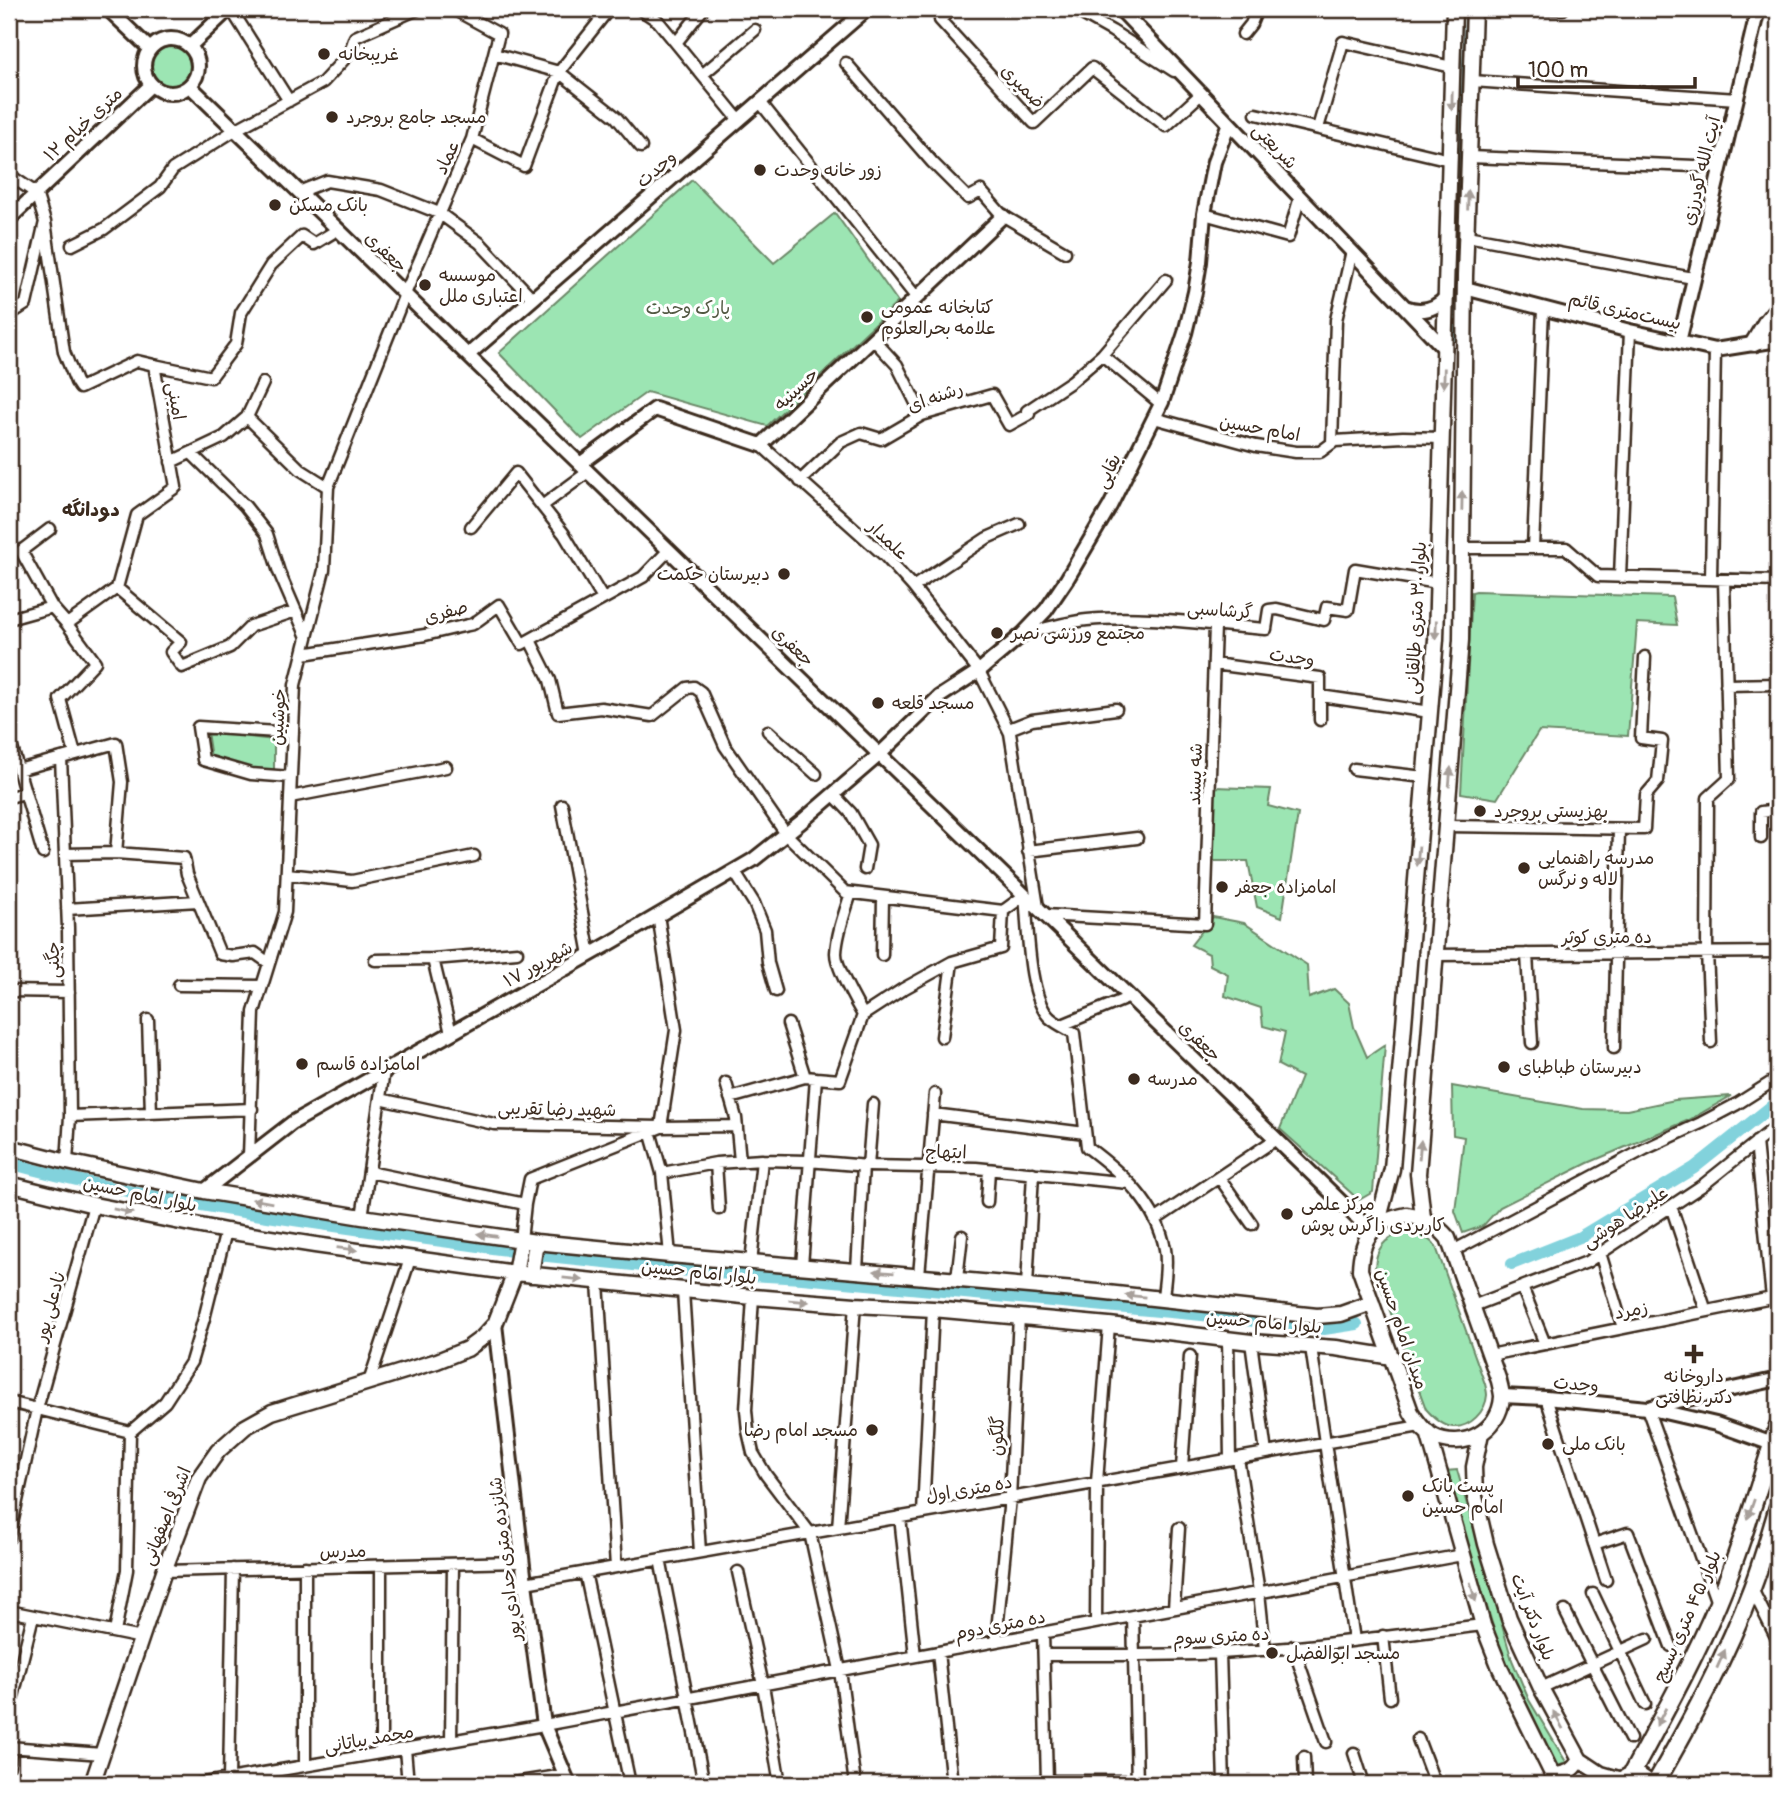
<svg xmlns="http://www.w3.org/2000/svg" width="1787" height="1793" viewBox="0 0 1787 1793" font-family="Pangolin,'Playpen Sans Arabic',sans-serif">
<rect width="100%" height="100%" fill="#fff"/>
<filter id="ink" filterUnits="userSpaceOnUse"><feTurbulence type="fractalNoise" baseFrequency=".0143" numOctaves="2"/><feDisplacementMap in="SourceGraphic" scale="14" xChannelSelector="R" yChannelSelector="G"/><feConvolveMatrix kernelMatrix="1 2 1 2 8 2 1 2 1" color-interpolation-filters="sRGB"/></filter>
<g filter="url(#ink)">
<path fill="#9ce5b3" stroke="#6c8868" stroke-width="2" d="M152 66a19 19 0 1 1 38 0a19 19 0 1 1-38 0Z
M 692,180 L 774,263 L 835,213 L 898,302 L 767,426 L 647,392 L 582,439 L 499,353 Z
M 1476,591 L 1672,597 L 1677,625 L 1637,623 L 1628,736 L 1539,731 L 1497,799 L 1461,793 L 1472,592 Z
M 207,732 L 274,740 L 274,771 L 244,767 L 211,758 Z
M 1215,787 L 1271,789 L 1268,806 L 1298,814 L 1282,917 L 1257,907 L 1248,861 L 1213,861 Z
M 1213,917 L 1244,923 L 1307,965 L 1309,998 L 1334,989 L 1349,1003 L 1354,1027 L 1367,1057 L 1385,1045 L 1373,1192 L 1359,1200 L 1280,1129 L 1301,1077 L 1278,1065 L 1285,1032 L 1263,1026 L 1261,1008 L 1225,996 L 1228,974 L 1210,965 L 1209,954 L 1191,945 Z
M 1452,1086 L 1583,1109 L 1627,1110 L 1675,1100 L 1731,1096 L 1689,1120 L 1588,1163 L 1500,1207 L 1483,1226 L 1463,1233 L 1455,1211 L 1464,1137 L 1453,1135 Z
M 1404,1233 C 1417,1233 1428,1236 1436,1247 L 1485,1384 C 1486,1388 1487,1392 1487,1395 C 1486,1411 1470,1428 1453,1427 C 1442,1426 1433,1417 1426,1409 L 1375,1270 C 1375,1250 1384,1237 1404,1233 Z
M 1457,1470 L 1512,1660 L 1529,1700 L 1566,1762 L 1557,1767 L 1523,1703 L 1504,1663 L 1446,1471 Z"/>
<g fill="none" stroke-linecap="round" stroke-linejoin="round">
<path stroke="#668f90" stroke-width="3.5" d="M 1453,341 L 1466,9"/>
<path stroke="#82d2dc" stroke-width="12" d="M 9,1163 C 174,1208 344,1227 513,1251
M 538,1255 L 700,1272 L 802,1278 L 1202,1315 L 1324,1329 L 1357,1324
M 1512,1264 L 1580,1237 L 1694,1168 L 1778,1101"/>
<g stroke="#3b2a1e" stroke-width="15">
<path id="minor" d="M 231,9 L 289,101
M 453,9 L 499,34 L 472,139
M 640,9 L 658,21 L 739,120
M 947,9 L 949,11 L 940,20 L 1034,123 L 1092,68 L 1166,126 L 1201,94
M 1073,9 L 1112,31 L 1174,71
M 1474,10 L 1563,9
M 1243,34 L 1251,24 L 1257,9
M 676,43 L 703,9
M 494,54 L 559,72 L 616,117 L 641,147
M 846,63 L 932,162 L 968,198 L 981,191 L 1002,215 L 1065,252
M 702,75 L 755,30
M 1472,81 L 1737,99
M 760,102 L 917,298
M 1256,114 L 1450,160
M 1318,128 L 1343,42 L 1452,67
M 1469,157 L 1720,167
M 9,175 L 36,193 L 45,222 L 26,304 L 9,315
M 299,192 L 327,181 L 381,190 L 439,213 L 480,243 L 533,299
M 1204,214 L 1288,237 L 1300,197
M 45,222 L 64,352 L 76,382 L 80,388 L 137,361 L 154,365
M 1467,236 L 1693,278
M 72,245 L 104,229 L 160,187 L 173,169 L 235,130 L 323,82 L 349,54 L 355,37 L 418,9
M 873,339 L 897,365 L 922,415
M 1102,355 L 1161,404
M 247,417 L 301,470 L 328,487
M 1154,418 L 1256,446 L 1296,452 L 1320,452 L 1335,441 L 1403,437 L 1442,438
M 1332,443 L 1336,320 L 1352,251
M 761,445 L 885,556 L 913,587 L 979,671 L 1010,733 L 1038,907
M 191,453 L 245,506 L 267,534 L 279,572 L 307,637
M 171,462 L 224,437 L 247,417 L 263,383
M 800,481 L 841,442 L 861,433 L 881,439 L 922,415 L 992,395 L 1009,425 L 1029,414 L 1027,411 L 1072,381 L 1102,355 L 1166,280
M 542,506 L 588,472
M 471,527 L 516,473 L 564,534 L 603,599
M 50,529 L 21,551 L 52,607 L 67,624 L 95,662 L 60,699 L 75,754
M 1462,548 L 1566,548 L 1598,576 L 1778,581
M 1533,548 L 1543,309
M 1620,577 L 1630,331
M 1711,579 L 1715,350
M 913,587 L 987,538 L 1019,524
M 117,588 L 181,642 L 171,652 L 182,667 L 230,647 L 251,626 L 296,611
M 9,619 L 52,607
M 67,624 L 117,588 L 137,515 L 176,487 L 154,365 L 211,377 L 236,344 L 241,313 L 271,265 L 302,236 L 314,244 L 337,230
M 1024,634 C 1044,629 1066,622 1087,620 C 1145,614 1208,625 1266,629 L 1269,610 L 1277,609 L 1324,620 L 1327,607 L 1348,610 L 1355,569 L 1438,583
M 530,640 L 550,680 L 558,713 L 601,708 L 652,716 L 687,688 L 694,687 L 701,692 L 725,746 L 786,834 L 845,892 L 1003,911
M 303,654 L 425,635 L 459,627 L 473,624 L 499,605 L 522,644 L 643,577 L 669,550
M 1214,664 L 1320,678 L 1320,696 L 1430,712
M 1726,685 L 1778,684
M 1320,696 L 1320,720
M 1009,729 L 1032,720 L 1116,709
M 768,731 L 816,774
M 9,738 L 43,853
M 61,758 L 68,928 L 70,1116 L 67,1162
M 1354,769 L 1424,777
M 18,770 L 116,743 L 122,782 L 116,853
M 291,777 L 251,774 L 203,760 L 198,727 L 293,733
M 833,794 L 851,813 L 869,845 L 865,869
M 9,797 L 25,793
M 290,797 L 446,767
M 562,805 L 590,955
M 1446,826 L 1644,829 L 1646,795 L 1658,781 L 1662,741 L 1641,738 L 1645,657
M 1761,838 L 1761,812 L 1778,810
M 1028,851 L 1137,838
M 65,854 L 116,853 L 184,858 L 187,874 L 220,954 L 233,956 L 255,953 L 269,963
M 734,871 L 754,903 L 765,930 L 768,963 L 776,991
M 287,874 L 352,881 L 474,856
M 851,893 C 845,912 837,933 836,953 C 836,968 855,1001 863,1015
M 1025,895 C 1028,925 1028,998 1050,1018 C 1057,1024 1066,1028 1074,1033 L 1087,1147 C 1122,1173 1157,1204 1165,1249 C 1168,1265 1164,1283 1163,1299
M 67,909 L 198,901
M 1003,911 L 1025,895
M 1045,915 L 1205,924 L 1215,626
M 1527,954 L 1532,1043
M 882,955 L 883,898
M 1435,955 L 1778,952
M 433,959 L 451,1033
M 375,960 L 433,959 L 517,952
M 179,985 L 262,986
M 9,991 L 69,992
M 148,1020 L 151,1113
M 788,1024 L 805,1077
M 1062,1025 L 1130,997
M 942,1037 L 952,962
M 1711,1042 L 1707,952 L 1708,798 L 1729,779 L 1724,580
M 1614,1048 L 1619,829
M 816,1078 L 840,1080 L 863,1015 L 903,989 L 952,962 L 1001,948 L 1003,911
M 726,1083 L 736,1118 L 740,1161
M 730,1098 L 805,1077 L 816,1078 L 802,1266
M 380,1099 L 494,1124 L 661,1127 L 737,1126
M 933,1114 L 1085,1133
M 70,1116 L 252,1109
M 650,1131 L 662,1173 L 670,1255
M 1756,1142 L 1772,1298
M 249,1156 L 254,1012 L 285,912 L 295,685 L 324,570 L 328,487 L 405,294 L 472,139 L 524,166 L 559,72 L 609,9
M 716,1163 L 719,1209
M 868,1166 L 873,1104
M 369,1172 L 525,1204
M 662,1173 L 716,1163 L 762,1160 L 808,1161 L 868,1166 L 976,1168 L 1129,1183
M 1219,1177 L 1252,1224
M 987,1202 L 989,1170
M 1671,1206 L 1706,1311
M 362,1217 L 384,1071
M 1155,1220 L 1276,1139
M 521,1240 L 525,1204 L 530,1179 L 661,1127 L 676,1030 L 658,915
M 1453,1251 L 1645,1149 L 1701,1123 L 1737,1104 L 1778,1078
M 1600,1253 L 1623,1328
M 751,1262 L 762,1160
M 857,1270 L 863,1166
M 919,1275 L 935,1094
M 957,1279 L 962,1236
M 598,1282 L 616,1567
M 1027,1286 L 1033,1173
M 1522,1287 L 1545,1344
M 683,1291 L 700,1552
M 753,1297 L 746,1410 L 748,1431 L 753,1453 L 766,1475 L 810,1533 L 840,1670 L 855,1784
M 1473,1306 L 1587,1262 L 1703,1185 L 1778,1125
M 1228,1339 L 1230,1459
M 1251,1342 L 1266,1453
M 1311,1347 L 1354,1640
M 1490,1355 L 1772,1298 L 1778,1298
M 369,1382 L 410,1259
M 1546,1398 L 1606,1580
M 9,1402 L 130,1432 L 165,1402 L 191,1362 L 205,1315 L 226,1231
M 1647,1408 L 1717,1603
M 1238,1458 L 1259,1592 L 1265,1650
M 1182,1467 L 1190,1356
M 923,1513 L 933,1309
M 900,1517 L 915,1656
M 838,1528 L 855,1305
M 9,1538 L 37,1409 L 94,1205
M 1594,1544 L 1628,1533 L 1671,1646
M 660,1559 L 704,1784
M 164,1571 L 522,1562
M 585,1572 L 630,1784
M 738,1572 L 763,1685 L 780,1784
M 525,1583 L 1420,1426
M 1752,1589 L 1778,1641
M 1593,1594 L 1645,1704
M 1174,1608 L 1179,1528
M 9,1611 L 142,1638
M 1565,1611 L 1630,1739
M 1133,1616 L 1137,1784
M 1096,1623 L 1097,1482 L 1109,1325
M 115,1632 L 127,1570 L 130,1432
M 1043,1633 L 1047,1781
M 1383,1636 L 1390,1698
M 996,1641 L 1010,1498 L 1019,1316
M 1293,1646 L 1326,1742
M 938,1652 L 952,1784
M 1220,1653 L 1224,1784
M 1044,1655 C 1103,1655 1162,1656 1221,1653 C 1309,1648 1396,1635 1483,1625
M 1541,1688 L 1647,1639
M 9,1713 L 33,1616
M 1418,1739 L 1435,1784
M 451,1741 L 453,1564
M 9,1747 L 102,1754
M 405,1749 L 408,1784
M 381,1753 L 381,1566
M 1354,1753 L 1364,1784
M 1304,1757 L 1305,1784
M 9,1766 L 11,1747
M 305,1766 L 305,1567
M 229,1779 L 233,1569
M 199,1784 L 544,1725 L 1462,1555
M 507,1784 L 565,1775
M 959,1784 L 1047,1781 L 1137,1781"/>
</g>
<g stroke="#3b2a1e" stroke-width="18">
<path id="tertiary" d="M 108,9 L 149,48
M 1120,9 L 1445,349
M144 66a27 27 0 1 1 54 0a27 27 0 1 1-54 0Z
M 190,46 L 229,9
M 190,86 L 1372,1232
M 9,219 L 151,85
M 1465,288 L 1630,331 L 1715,350 L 1778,340
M 1405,307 C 1421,313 1435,310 1446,297
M 1679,342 L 1758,9
M 468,355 L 867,9
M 580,464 L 655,409 L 761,445 L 1003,216
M 204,1191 L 292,1123 L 609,944 L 753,860 L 801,822 L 880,754 L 939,697 L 979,671 L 1023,634 L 1046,610 L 1067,579 L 1110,506 L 1162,402 L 1185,333 L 1195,292 L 1200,262 L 1204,214 L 1214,162 L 1229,123
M 495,1324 L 525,1583 L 544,1725 L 569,1784
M 1502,1396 L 1546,1398 L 1647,1408 L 1716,1424 L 1778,1446
M 1651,1407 L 1778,1379"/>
</g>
<g stroke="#3b2a1e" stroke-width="19">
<path id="secondary" d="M 9,1147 L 67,1162 L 204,1191 L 362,1217 L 536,1242 L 670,1255 L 1098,1292 L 1317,1316 L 1341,1314 L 1372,1303
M 9,1184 L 94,1205 L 226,1231 L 315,1245 L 515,1273 L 753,1297 L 855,1305 L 933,1309 L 1109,1325 L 1251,1342 L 1336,1348 L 1392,1357
M 1407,1215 C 1425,1218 1436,1224 1448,1238 L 1499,1381 C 1500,1386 1502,1392 1502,1397 C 1500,1431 1463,1451 1433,1436 C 1423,1431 1417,1422 1411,1412 L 1360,1270 C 1361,1236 1374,1221 1407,1215 Z
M 1423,1218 L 1418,1174 L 1461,640 L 1465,276 L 1474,9
M 1377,1226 L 1392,1169 L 1436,639 L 1454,9
M 531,1275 L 536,1242
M 1428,1432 L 1483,1625 L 1500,1668 L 1557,1784
M 1481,1433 L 1474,1467 L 1475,1497 L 1486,1544 L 1509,1618 L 1541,1688 L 1580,1760 L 1601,1774 L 1622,1780
M 1554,1775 C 1567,1774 1573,1771 1580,1760
M 92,1784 L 164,1571 L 199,1478 L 218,1451 L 245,1427 L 272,1412 L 437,1361 L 467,1349 L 482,1338 L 495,1324 L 515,1273 L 521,1240"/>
</g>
<g stroke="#3b2a1e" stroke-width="21">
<path id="primary" d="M 1754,343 L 1766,323 L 1778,308
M 1631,1775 C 1661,1719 1693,1662 1718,1603 C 1742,1546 1759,1485 1778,1426
M 1618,1784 C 1629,1773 1638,1772 1648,1784
M 1655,1784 C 1691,1721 1726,1657 1752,1588 C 1762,1562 1770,1534 1778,1507"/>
</g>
<use href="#minor" stroke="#fff" stroke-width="10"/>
<use href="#tertiary" stroke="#fff" stroke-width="12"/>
<use href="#secondary" stroke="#fff" stroke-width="14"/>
<use href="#primary" stroke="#fff" stroke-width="16"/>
</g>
<defs><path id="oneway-solid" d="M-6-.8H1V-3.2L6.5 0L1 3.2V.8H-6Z" transform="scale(1.75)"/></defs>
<g fill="#a79f9a">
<use href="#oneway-solid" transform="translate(1452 101) rotate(91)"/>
<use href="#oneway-solid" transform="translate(1468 200) rotate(-88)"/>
<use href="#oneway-solid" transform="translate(1444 378) rotate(92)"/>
<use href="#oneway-solid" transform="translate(1462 501) rotate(-89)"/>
<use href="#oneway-solid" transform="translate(1436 630) rotate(92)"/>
<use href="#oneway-solid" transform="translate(1450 777) rotate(-85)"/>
<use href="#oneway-solid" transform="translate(1418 856) rotate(95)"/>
<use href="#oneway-solid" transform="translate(1420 1150) rotate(-85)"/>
<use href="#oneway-solid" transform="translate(262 1201) rotate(-170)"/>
<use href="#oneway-solid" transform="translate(123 1211) rotate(12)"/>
<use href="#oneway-solid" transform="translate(487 1235) rotate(-172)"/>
<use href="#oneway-solid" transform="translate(347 1249) rotate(7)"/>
<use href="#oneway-solid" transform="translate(884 1272) rotate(-175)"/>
<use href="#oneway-solid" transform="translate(573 1279) rotate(6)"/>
<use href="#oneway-solid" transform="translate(1135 1296) rotate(-174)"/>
<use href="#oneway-solid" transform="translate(799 1301) rotate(5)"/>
<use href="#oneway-solid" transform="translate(1751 1509) rotate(109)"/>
<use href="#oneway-solid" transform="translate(1473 1592) rotate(74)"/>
<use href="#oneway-solid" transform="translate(1721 1659) rotate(-66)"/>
<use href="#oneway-solid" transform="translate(1661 1717) rotate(118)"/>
<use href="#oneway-solid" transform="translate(1558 1720) rotate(-119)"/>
</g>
</g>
<g fill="#3b2a1e" stroke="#fff" stroke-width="2.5">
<circle cx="324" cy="54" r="7"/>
<circle cx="332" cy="117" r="7"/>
<circle cx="760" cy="170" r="7"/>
<circle cx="275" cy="205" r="7"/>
<circle cx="425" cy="285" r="7"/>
<circle cx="867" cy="317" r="7"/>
<circle cx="784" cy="574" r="7"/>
<circle cx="997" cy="633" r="7"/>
<circle cx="878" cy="703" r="7"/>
<circle cx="1480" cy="811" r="7"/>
<circle cx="1524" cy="868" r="7"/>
<circle cx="1222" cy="887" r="7"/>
<circle cx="302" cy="1064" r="7"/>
<circle cx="1504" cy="1067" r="7"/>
<circle cx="1134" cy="1079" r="7"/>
<circle cx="1287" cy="1214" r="7"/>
<path d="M1690.5 1343.5h7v7h7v7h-7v7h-7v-7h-7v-7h7z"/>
<circle cx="872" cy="1430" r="7"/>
<circle cx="1548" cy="1444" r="7"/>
<circle cx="1408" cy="1496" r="7"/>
<circle cx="1272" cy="1653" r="7"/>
</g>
<g text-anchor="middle" stroke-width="6" stroke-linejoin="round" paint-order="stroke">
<g font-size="18" fill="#3b2a1e" stroke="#fff" text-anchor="start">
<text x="338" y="60">غریبخانه</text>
<text x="346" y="123">مسجد جامع بروجرد</text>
<text x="774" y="176">زور خانه وحدت</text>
<text x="289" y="211">بانک مسکن</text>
<text x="439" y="281">موسسه<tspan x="439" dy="21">اعتباری ملل</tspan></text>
<text x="881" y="313">کتابخانه عمومی<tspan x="881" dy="21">علامه بحرالعلوم</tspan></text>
<text x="770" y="580" text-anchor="end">دبیرستان حکمت</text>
<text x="1011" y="639">مجتمع ورزشی نصر</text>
<text x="892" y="709">مسجد قلعه</text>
<text x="1494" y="817">بهزیستی بروجرد</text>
<text x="1538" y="864">مدرسه راهنمایی<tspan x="1538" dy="21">لاله و نرگس</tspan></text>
<text x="1236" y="893">امامزاده جعفر</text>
<text x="316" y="1070">امامزاده قاسم</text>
<text x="1518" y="1073">دبیرستان طباطبای</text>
<text x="1148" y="1085">مدرسه</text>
<text x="1301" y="1210">مرکز علمی<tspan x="1301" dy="21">کاربردی زاگرس پوش</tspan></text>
<text x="1694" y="1382" text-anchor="middle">داروخانه<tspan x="1694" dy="21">دکتر نظافتی</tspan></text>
<text x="858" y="1436" text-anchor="end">مسجد امام رضا</text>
<text x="1562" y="1450">بانک ملی</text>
<text x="1422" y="1492">پست بانک<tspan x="1422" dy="21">امام حسین</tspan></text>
<text x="1286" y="1659">مسجد ابوالفضل</text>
</g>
<g font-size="18" fill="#3b2a1e" stroke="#fff">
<text transform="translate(1023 86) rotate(45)" y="6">ضمیری</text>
<text transform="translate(83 124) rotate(-43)" y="6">۱۲ متری خیام</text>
<text transform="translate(1275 146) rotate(46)" y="6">شریعتی</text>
<text transform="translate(447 157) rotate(-65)" y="6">عماد</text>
<text transform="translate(656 169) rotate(-41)" y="6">وحدت</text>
<text transform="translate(1701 171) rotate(-76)" y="6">آیت الله گودرزی</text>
<text transform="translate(386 252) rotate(44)" y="6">جعفری</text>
<text transform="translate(1625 311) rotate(13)" y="6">بیست‌متری قائم</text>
<text transform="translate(796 389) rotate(-43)" y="6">حسینیه</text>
<text transform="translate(935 397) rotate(-20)" y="6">رشنه ای</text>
<text transform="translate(176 401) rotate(80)" y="6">امینی</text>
<text transform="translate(1260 428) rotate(10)" y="6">امام حسین</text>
<text transform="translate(1108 471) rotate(-64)" y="6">بقایی</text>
<text transform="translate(888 540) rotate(44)" y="6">علمدار</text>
<text transform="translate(1220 610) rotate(4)" y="6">گرشاسبی</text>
<text transform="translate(446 612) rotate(-16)" y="6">صفری</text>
<text transform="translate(1416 618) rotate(-87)" y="6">بلوار ۳۰ متری طالقانی</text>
<text transform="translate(793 646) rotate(44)" y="6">جعفری</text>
<text transform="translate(1292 657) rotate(8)" y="6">وحدت</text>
<text transform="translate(278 717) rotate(-87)" y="6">خوشبین</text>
<text transform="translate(1195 774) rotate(-88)" y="6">شه پسند</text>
<text x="1607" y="943">ده متری کوثر</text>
<text transform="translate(53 960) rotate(-91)" y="6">چگنی</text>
<text transform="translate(538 964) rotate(-29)" y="6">۱۷ شهریور</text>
<text transform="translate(1200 1041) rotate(44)" y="6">جعفری</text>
<text transform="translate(557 1109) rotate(1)" y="6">شهید رضا تقریبی</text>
<text transform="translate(946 1152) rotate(1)" y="6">ابتهاج</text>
<text transform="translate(140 1194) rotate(12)" y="6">بلوار امام حسین</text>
<text transform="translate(1625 1217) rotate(-33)" y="6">علیرضا هوشی</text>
<text transform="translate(699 1272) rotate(6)" y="6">بلوار امام حسین</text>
<text transform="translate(50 1306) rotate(-74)" y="6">نادعلی پور</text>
<text transform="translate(1631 1310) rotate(-11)" y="6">زمرد</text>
<text transform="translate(1264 1322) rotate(5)" y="6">بلوار امام حسین</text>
<text transform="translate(1402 1329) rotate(71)" y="6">میدان امام حسین</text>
<text transform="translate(1576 1384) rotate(5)" y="6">وحدت</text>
<text transform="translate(997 1436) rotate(-87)" y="6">گلگون</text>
<text transform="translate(969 1489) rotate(-10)" y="6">ده متری اول</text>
<text transform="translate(166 1516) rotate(-68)" y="6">اشرفی اصفهانی</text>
<text transform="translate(343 1551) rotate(-1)" y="6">مدرس</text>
<text transform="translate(505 1559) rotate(-97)" y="6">شانزده متری حدادی پور</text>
<text transform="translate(1687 1616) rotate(-66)" y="6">بلوار ۴۵ متری بسیج</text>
<text transform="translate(1533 1617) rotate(69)" y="6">بلوار دکتر آیت</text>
<text transform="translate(1000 1625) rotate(-11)" y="6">ده متری دوم</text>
<text transform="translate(1221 1636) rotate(-3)" y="6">ده متری سوم</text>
<text transform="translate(369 1739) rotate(-10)" y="6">محمد بیاتانی</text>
</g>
<g font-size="18" fill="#535943" stroke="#fff">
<text x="688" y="314">پارک وحدت</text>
</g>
<g font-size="19" font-weight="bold" fill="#3b2a1e" stroke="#fff">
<text x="91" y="516">دودانگه</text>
</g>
</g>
<rect width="1787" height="1793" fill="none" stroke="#fff" stroke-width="35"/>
<rect x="18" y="18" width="1752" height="1758" fill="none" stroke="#3b2a1e" stroke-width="2.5" filter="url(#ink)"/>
<path d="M1518 77v10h177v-10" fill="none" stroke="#3b2a1e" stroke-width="3.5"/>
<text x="1528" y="77" font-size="21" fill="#3b2a1e" stroke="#ffffff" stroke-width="5" paint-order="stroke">100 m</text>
</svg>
